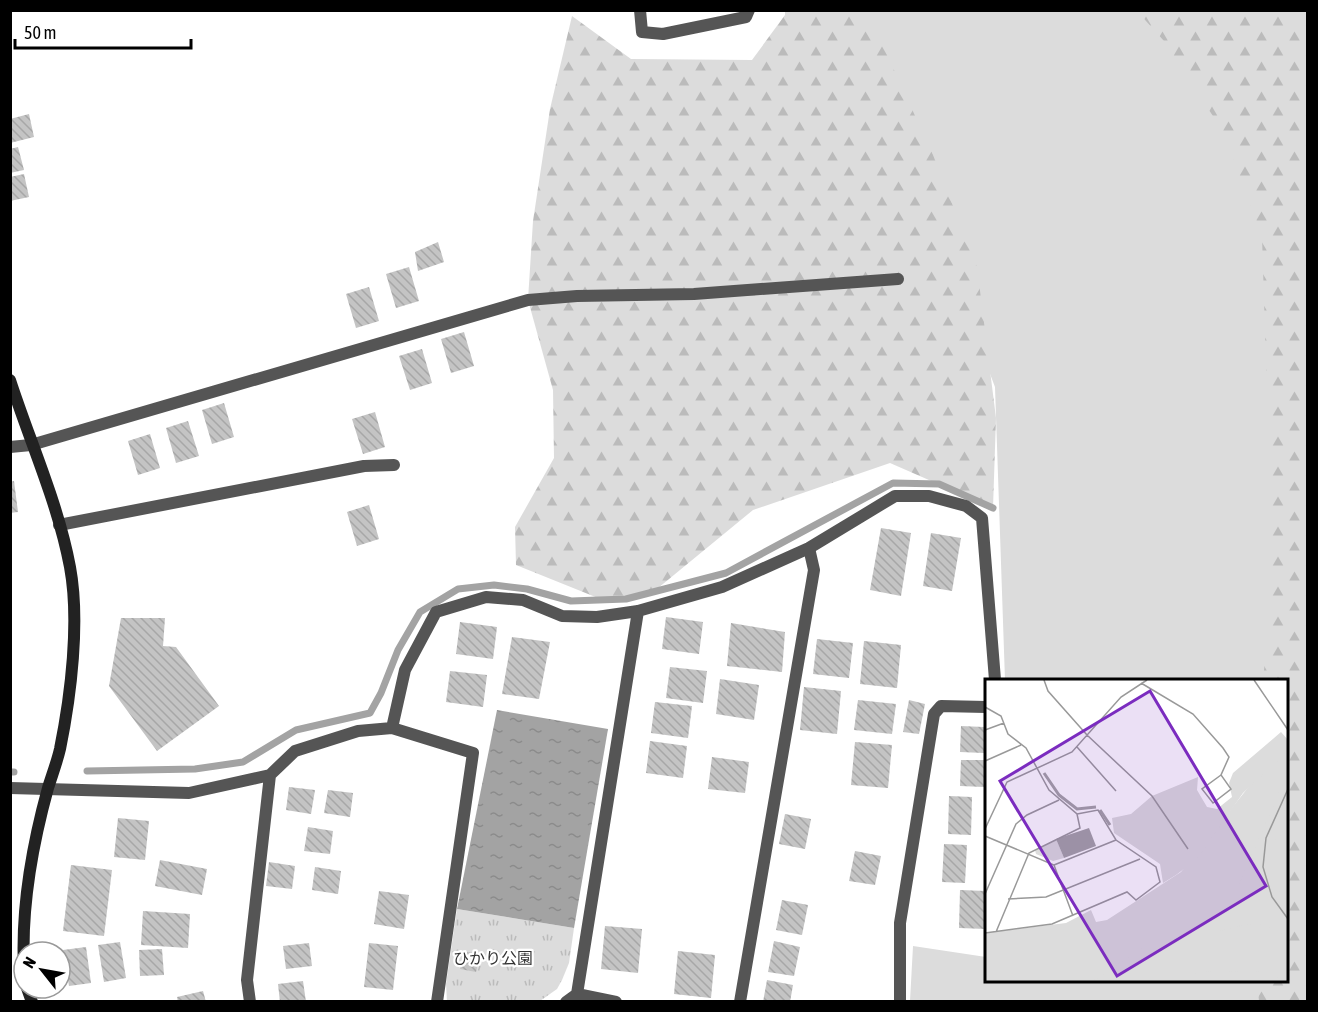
<svg xmlns="http://www.w3.org/2000/svg" width="1318" height="1012" viewBox="0 0 1318 1012" font-family="'Asap Condensed','Noto Sans JP',sans-serif">
<defs>
<pattern id="forest-firs" width="22" height="20" patternUnits="userSpaceOnUse" patternTransform="scale(1.5)"><rect width="22" height="20" fill="#dcdcdc"/><path d="M5 1l3.5 6h-7zM16 11l3.5 6h-7z" fill="#bbb"/></pattern>
<pattern id="park-tufts" width="24" height="20" patternUnits="userSpaceOnUse" patternTransform="scale(1.5)"><rect width="24" height="20" fill="#dcdcdc"/><path d="M3 7l-1-3M5 7V3M7 7l1-3M15 17l-1-3M17 17v-4M19 17l1-3" fill="none" stroke="#bbb"/></pattern>
<pattern id="water-ripples" width="26" height="14" patternUnits="userSpaceOnUse" patternTransform="scale(1.5)"><rect width="26" height="14" fill="#a3a3a3"/><path d="M2 4q2-2 4 0t4 0M15 11q2-2 4 0t4 0" fill="none" stroke="#8b8b8b"/></pattern>
<pattern id="building-back-hatch" width="6" height="6" patternUnits="userSpaceOnUse" patternTransform="scale(1.5)"><rect width="6" height="6" fill="#c4c4c4"/><path d="M-1 5l2 2M0 0l6 6M5-1l2 2" fill="none" stroke="#a7a7a7"/></pattern>
</defs>
<rect width="100%" height="100%" fill="#fff"/>
<path fill="#dcdcdc" d="M 853,11 L 1307,11 L 1307,1001 L 910,1001 L 913,946 L 986,957 L 986,980 L 1286,980 L 1286,680 L 1005,680 L 995,387 Z"/>
<path fill="url(#forest-firs)" d="M 785,11 L 867,11 L 933,155 L 977,267 L 996,418 L 993,508 L 890,463 L 753,510 L 652,593 L 603,600 L 516,565 L 515,527 L 554,458 L 553,390 L 528,300 L 533,221 L 550,109 L 572,16 L 631,59 L 752,60 L 785,15 Z
M 1137,11 L 1307,11 L 1307,1001 L 1259,1001 L 1257,981 L 1286,980 L 1286,680 L 1263,680 L 1268,631 L 1268,428 L 1262,236 L 1224,133 L 1164,41 Z"/>
<path fill="url(#park-tufts)" d="M 457,909 L 574,928 L 569,963 L 562,980 L 557,989 L 540,1001 L 447,1002 L 446,984 Z"/>
<path fill="url(#water-ripples)" d="M 497,710 L 608,729 L 574,928 L 457,909 Z"/>
<g fill="none" stroke-linecap="round" stroke-linejoin="round">
<path stroke="#a3a3a3" stroke-width="7" d="M 87,771 L 195,769 L 243,762 L 296,730 L 370,713 L 381,693 L 398,650 L 420,612 L 458,589 L 494,585 L 527,589 L 571,601 L 626,599 L 726,573 L 893,483 L 939,484 L 993,508
M 10,772 L 14,772"/>
</g>
<path fill="url(#building-back-hatch)" d="M 29,114 L 34,137 L 10,143 L 10,119 Z
M 18,147 L 24,170 L 10,173 L 10,149 Z
M 24,174 L 29,197 L 10,201 L 10,177 Z
M 438,242 L 444,262 L 418,271 L 415,252 Z
M 409,267 L 419,301 L 396,308 L 386,274 Z
M 369,287 L 379,321 L 356,328 L 346,294 Z
M 464,332 L 474,366 L 451,373 L 441,339 Z
M 422,349 L 432,383 L 410,390 L 399,356 Z
M 224,403 L 234,437 L 212,444 L 202,410 Z
M 375,412 L 385,447 L 363,454 L 352,419 Z
M 188,421 L 199,456 L 176,463 L 166,428 Z
M 150,434 L 160,468 L 138,475 L 128,441 Z
M 14,481 L 18,512 L 10,513 L 10,482 Z
M 369,505 L 379,539 L 357,546 L 347,512 Z
M 881,528 L 911,533 L 901,596 L 870,590 Z
M 931,533 L 961,538 L 952,591 L 923,586 Z
M 666,617 L 703,622 L 699,654 L 662,649 Z
M 121,618 L 165,618 L 163,646 L 176,647 L 219,706 L 157,751 L 109,686 Z
M 460,622 L 497,627 L 493,659 L 456,654 Z
M 731,623 L 785,632 L 782,672 L 727,666 Z
M 512,637 L 550,642 L 539,699 L 502,694 Z
M 817,639 L 853,643 L 849,678 L 813,674 Z
M 864,641 L 901,645 L 897,688 L 860,684 Z
M 670,667 L 707,671 L 703,703 L 666,698 Z
M 450,671 L 487,675 L 483,707 L 446,702 Z
M 720,679 L 759,685 L 754,720 L 716,714 Z
M 804,687 L 841,691 L 837,734 L 800,730 Z
M 858,700 L 896,704 L 892,734 L 854,730 Z
M 909,700 L 925,704 L 919,734 L 903,732 Z
M 655,702 L 692,706 L 688,738 L 651,733 Z
M 961,726 L 984,727 L 984,753 L 960,752 Z
M 650,741 L 687,746 L 683,778 L 646,773 Z
M 855,742 L 892,745 L 888,788 L 851,785 Z
M 712,757 L 749,762 L 745,793 L 708,789 Z
M 961,760 L 984,760 L 984,787 L 960,786 Z
M 289,787 L 315,790 L 311,814 L 286,810 Z
M 328,790 L 353,793 L 350,817 L 324,813 Z
M 949,796 L 972,797 L 971,835 L 948,834 Z
M 785,814 L 811,819 L 805,849 L 779,844 Z
M 118,818 L 149,821 L 145,860 L 114,857 Z
M 308,827 L 333,831 L 330,854 L 304,851 Z
M 944,844 L 967,845 L 965,883 L 942,882 Z
M 855,851 L 881,856 L 875,885 L 849,881 Z
M 160,860 L 207,869 L 202,895 L 155,886 Z
M 269,862 L 295,866 L 292,889 L 266,886 Z
M 71,865 L 112,870 L 104,936 L 63,931 Z
M 315,867 L 341,871 L 338,894 L 312,890 Z
M 960,890 L 986,891 L 986,929 L 959,928 Z
M 379,891 L 409,895 L 404,929 L 374,924 Z
M 782,900 L 808,905 L 802,935 L 776,930 Z
M 143,911 L 190,914 L 188,948 L 141,945 Z
M 605,926 L 642,929 L 638,973 L 601,969 Z
M 774,941 L 800,947 L 794,976 L 768,972 Z
M 120,942 L 126,978 L 104,982 L 98,945 Z
M 309,943 L 312,966 L 286,969 L 283,946 Z
M 369,943 L 398,946 L 393,990 L 364,987 Z
M 86,947 L 91,983 L 69,986 L 63,950 Z
M 162,949 L 164,975 L 140,976 L 139,950 Z
M 463,951 L 480,954 L 476,972 L 460,969 Z
M 678,951 L 715,955 L 711,998 L 674,994 Z
M 767,980 L 793,985 L 790,1002 L 763,1002 Z
M 303,981 L 306,1002 L 280,1002 L 278,984 Z
M 203,991 L 206,1002 L 178,1002 L 177,997 Z"/>
<g fill="none" stroke-linecap="round" stroke-linejoin="round">
<path stroke="#555" stroke-width="12" d="M 640,10 L 642,32 L 663,34 L 746,17 L 749,10
M 10,447 L 31,445 L 528,300 L 577,296 L 694,294 L 898,279
M 59,525 L 364,466 L 394,465
M 392,728 L 405,670 L 436,612 L 486,597 L 523,600 L 562,616 L 597,617 L 638,611 L 722,587 L 809,548 L 895,496 L 929,496 L 966,506 L 982,518 L 995,680
M 10,788 L 189,793 L 270,775 L 295,751 L 358,731 L 392,728 L 473,753 L 437,1002
M 577,994 L 638,611
M 250,1002 L 247,980 L 270,775
M 566,1002 L 577,994 L 616,1002
M 740,1002 L 814,570 L 809,548
M 900,1002 L 900,923 L 934,714 L 941,706 L 986,707"/>
<path stroke="#222" stroke-width="12" d="M 10,380 C 30,442 58,503 70,567 C 80,621 71,695 60,749 C 57,762 52,775 48,788 C 32,846 21,907 24,968
M 27,988 L 32,1002"/>
</g>
<g text-anchor="middle" stroke-width="4.5" stroke-linejoin="round" paint-order="stroke">
<g font-size="16" fill="#333" stroke="#fff">
<text x="493" y="964">ひかり公園</text>
</g>
</g>
<g transform="translate(985 679)">
<rect width="303" height="303" fill="#fff"/>
<path d="M 303,72 L 303,302 L 0,302 L 0,254 L 81,244 L 106,231 L 111,243 L 122,241 L 196,193 L 281,86 Z" fill="#dcdcdc"/>
<path d="M 296,53 L 303,61 L 303,72 L 258,114 L 212,180 L 191,196 L 178,204 L 175,185 L 129,154 L 127,139 L 146,135 L 167,117 L 213,98 L 212,111 L 222,128 L 232,130 L 247,118 L 244,104 L 248,94 ZM 303,93 L 297,156 L 289,161 L 294,211 L 303,224 L 303,258 L 278,246 L 263,245 L 229,253 L 178,274 L 127,302 L 108,302 L 158,268 L 242,219 L 254,205 ZM 283,292 L 297,302 L 184,302 L 214,293 Z" fill="#dcdcdc"/>
<path d="M 71,160 L 79,179 L 68,182 L 51,175 L 50,171 Z" fill="#dcdcdc"/>
<path d="M 104,149 L 111,167 L 79,179 L 71,160 Z" fill="#a3a3a3"/>
<path fill="none" stroke="#a3a3a3" stroke-width="3" d="M 59,94 L 74,116 L 92,130 L 111,128M 115,131 L 125,146"/>
<path fill="none" stroke="#999" stroke-width="1.5" d="M 59,1 L 63,12 L 102,56 L 167,117 L 203,170M 269,1 L 303,51M 156,4 L 208,35 L 238,69 L 244,78 L 236,96 L 246,110 L 228,124 L 217,110 L 236,96M 0,28 L 16,37 L 23,55 L 41,69 L 64,111 L 92,135 L 95,149 L 44,174 L 11,253M 0,51 L 19,44M 92,68 L 131,112M 0,82 L 36,66M 303,110 L 281,159 L 278,188 L 287,218 L 303,240M 0,150 L 22,103 L 87,73 L 136,18 L 162,1M 0,157 L 69,186 L 88,237M 69,186 L 131,161M 0,215 L 31,145 L 42,136 L 74,121M 23,220 L 61,218 L 155,180M 0,254 L 67,245 L 142,213 L 151,221 L 175,203 L 171,188 L 131,161 L 113,131 L 92,135"/>
<path fill="#7b2cbf" fill-opacity="0.15" stroke="#7b2cbf" stroke-width="3" d="M 165,12 L 281,207 L 132,297 L 15,102 Z"/>
<rect width="303" height="303" fill="none" stroke="#000" stroke-width="3"/>
</g>
<rect width="1318" height="1012" fill="none" stroke="#000000" stroke-width="24"/>
<g transform="translate(42 970) rotate(301)"><circle r="28" fill="#ffffff" stroke="#999999" stroke-width="1.5"/>
<path d="M0-4.5L10 22L0 15L-10 22Z" fill="#000000"/>
<text y="-9" font-size="16" font-weight="bold" text-anchor="middle" fill="#000000">N</text>
</g>
<path d="M15 39v9h176v-9" fill="none" stroke="#000000" stroke-width="3"/>
<text x="24" y="39" font-size="18" fill="#000000" stroke="#ffffff" stroke-width="4.5" paint-order="stroke">50 m</text>
</svg>
